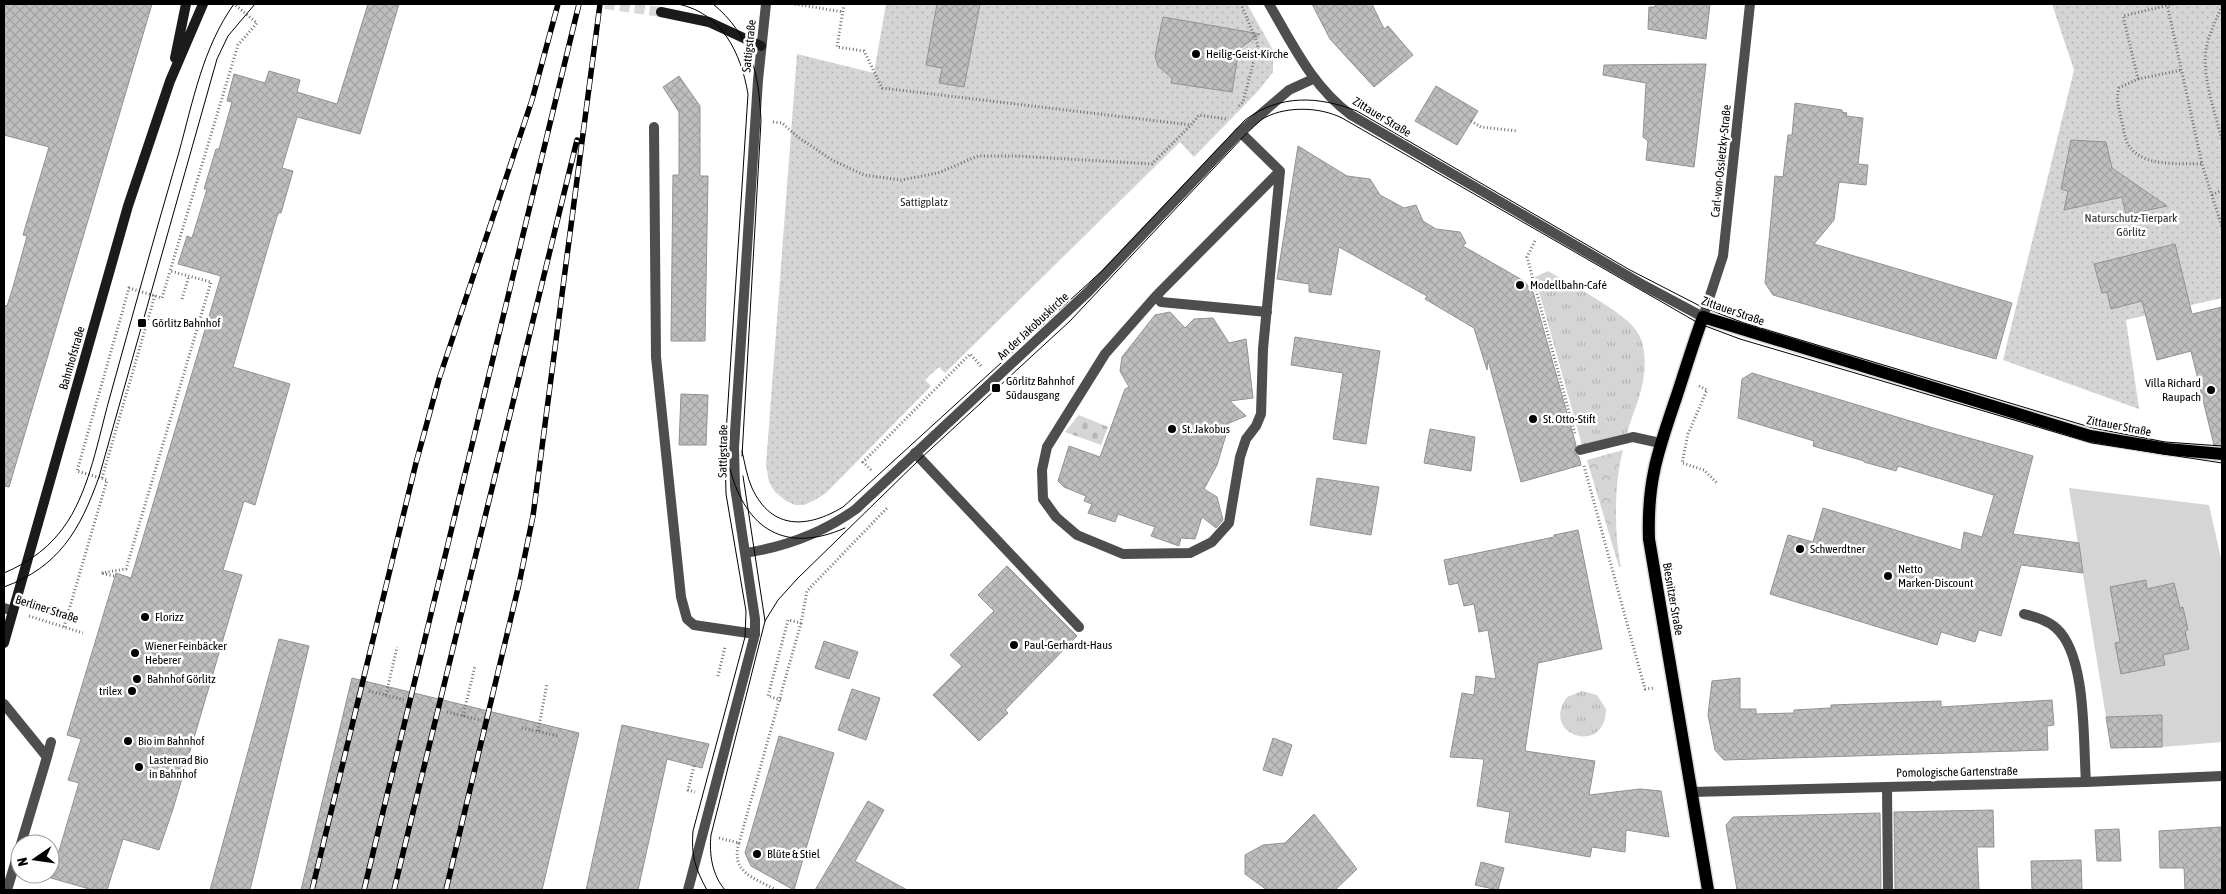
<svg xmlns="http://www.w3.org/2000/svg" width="2226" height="894" viewBox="0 0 2226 894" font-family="'Asap Condensed',sans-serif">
<defs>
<pattern id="grass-tufts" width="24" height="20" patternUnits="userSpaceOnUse" patternTransform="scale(1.25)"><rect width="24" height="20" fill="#d5d5d5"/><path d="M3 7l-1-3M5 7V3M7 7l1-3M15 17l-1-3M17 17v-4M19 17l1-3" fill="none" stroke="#b5b5b5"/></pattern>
<pattern id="forest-crowns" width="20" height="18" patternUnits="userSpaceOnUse" patternTransform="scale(1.25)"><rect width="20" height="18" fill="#d5d5d5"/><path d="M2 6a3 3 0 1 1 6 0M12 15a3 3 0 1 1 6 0" fill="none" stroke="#b5b5b5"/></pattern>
<pattern id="cemetery-stones" width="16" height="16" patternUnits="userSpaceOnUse" patternTransform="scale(1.25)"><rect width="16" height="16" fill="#d5d5d5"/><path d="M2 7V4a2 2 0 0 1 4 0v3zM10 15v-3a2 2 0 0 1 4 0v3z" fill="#b5b5b5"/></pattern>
<pattern id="park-dots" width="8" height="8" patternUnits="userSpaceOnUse" patternTransform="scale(1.25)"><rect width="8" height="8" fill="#d5d5d5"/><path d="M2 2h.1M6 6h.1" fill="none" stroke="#b5b5b5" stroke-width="1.8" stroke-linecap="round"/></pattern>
<pattern id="building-cross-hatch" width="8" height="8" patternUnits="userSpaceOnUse" patternTransform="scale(1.25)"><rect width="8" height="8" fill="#bebebe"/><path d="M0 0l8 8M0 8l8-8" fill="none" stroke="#a2a2a2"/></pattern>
</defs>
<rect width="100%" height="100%" fill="#fff"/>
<path fill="url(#grass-tufts)" d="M 1548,271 C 1570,284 1621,310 1635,329 C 1646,342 1646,364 1643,381 C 1640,398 1632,416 1627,433 L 1582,445 L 1535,277 Z
M 1582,691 L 1597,695 L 1606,709 C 1606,757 1539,735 1567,697 Z"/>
<path fill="url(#forest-crowns)" d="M 1623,450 C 1614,483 1614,534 1621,567 L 1619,567 L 1587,460 Z"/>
<path fill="url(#cemetery-stones)" d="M 1079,415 L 1108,427 L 1101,445 L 1065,432 Z"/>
<path fill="url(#park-dots)" d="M 886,4 L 1247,4 L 1273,50 L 1273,72 L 1259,90 L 1194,157 L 1180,142 L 945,373 L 939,367 L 925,380 L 931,386 L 826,493 L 815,500 L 804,505 L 795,505 L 786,501 L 775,492 L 769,482 L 766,465 L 797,54 L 874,73 Z
M 2052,4 L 2222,4 L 2222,298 L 2126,320 L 2139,409 L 2003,360 L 2074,70 Z"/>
<path fill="#d5d5d5" d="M 2069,488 L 2209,505 L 2222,563 L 2222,742 L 2162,747 L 2161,715 L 2106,717 Z"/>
<path fill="url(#building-cross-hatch)" stroke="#929292" d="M 4,4 L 152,4 L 9,487 L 4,486 L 4,305 L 7,306 L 13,287 L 27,236 L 23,235 L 49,147 L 4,135 Z
M 368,4 L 399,4 L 360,134 L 297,117 L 282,168 L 293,171 L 281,213 L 278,213 L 233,367 L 290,384 L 255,505 L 244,501 L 223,570 L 242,575 L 173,809 L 159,850 L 123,839 L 107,890 L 93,890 L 51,878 L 79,783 L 68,780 L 81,739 L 67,735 L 116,573 L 131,578 L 221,276 L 178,264 L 187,236 L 192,238 L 207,189 L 204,189 L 216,149 L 219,149 L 232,102 L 227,101 L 234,74 L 265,83 L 269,71 L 300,80 L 297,92 L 337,104 Z
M 937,4 L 980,4 L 964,87 L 939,83 L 942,68 L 926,65 Z
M 1312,4 L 1372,4 L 1384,29 L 1388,26 L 1413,55 L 1374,87 L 1330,39 Z
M 1655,4 L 1710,4 L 1706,39 L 1648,29 L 1649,7 L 1655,7 Z
M 1163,17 L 1260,34 L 1239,49 L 1232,92 L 1171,83 L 1172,78 L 1158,66 L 1155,56 Z
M 1706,64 L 1694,167 L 1646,160 L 1648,141 L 1643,137 L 1646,83 L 1603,75 L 1604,65 Z
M 679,76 L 700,106 L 700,176 L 708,176 L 705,341 L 671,341 L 673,175 L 679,175 L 679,112 L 663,87 Z
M 1436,86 L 1478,111 L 1457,145 L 1415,121 Z
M 1795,103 L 1842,110 L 1842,112 L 1847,113 L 1846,116 L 1863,118 L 1858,164 L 1868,165 L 1866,185 L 1839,182 L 1834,220 L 1814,244 L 2012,303 L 1996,359 L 1773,295 L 1765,283 L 1775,176 L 1783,177 L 1788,135 L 1792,135 Z
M 2071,140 L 2106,142 L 2112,168 L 2167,206 L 2126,215 L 2122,197 L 2064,210 L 2068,191 L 2061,189 Z
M 1298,146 L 1347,176 L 1370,179 L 1380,195 L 1404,208 L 1416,205 L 1423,221 L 1436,229 L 1460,232 L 1466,243 L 1463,246 L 1524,281 L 1533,292 L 1576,445 L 1574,452 L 1579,457 L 1581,465 L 1521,482 L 1488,360 L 1487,370 L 1474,328 L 1425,299 L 1427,296 L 1339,247 L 1331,295 L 1309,292 L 1309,284 L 1277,279 Z
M 2175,244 L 2192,314 L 2222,307 L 2222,446 L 2214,445 L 2191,351 L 2157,360 L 2142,301 L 2111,309 L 2107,292 L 2102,293 L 2094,264 Z
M 1170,312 L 1185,328 L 1194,319 L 1213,318 L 1229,343 L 1246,339 L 1253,398 L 1230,401 L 1246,416 L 1227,424 L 1228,428 L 1217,465 L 1204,489 L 1217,497 L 1223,520 L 1216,528 L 1202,517 L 1195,539 L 1181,538 L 1179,546 L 1151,536 L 1155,527 L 1118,514 L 1115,522 L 1088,513 L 1092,504 L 1084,501 L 1086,496 L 1064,487 L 1058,481 L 1069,446 L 1100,457 L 1125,389 L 1129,387 L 1120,371 L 1122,357 L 1155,315 Z
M 1295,337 L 1380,351 L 1366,444 L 1333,439 L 1343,373 L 1291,365 Z
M 1752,373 L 1930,427 L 2033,456 L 2013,534 L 2079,543 L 2083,573 L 2021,565 L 2001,636 L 1979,630 L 1975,642 L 1941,632 L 1937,645 L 1770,594 L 1788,535 L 1813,542 L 1823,508 L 1961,550 L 1964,532 L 1982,537 L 1994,495 L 1898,466 L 1896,471 L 1864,462 L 1864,461 L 1813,446 L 1814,441 L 1738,418 L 1742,379 Z
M 681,394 L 708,395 L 706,445 L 679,445 Z
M 1430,429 L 1475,437 L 1471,471 L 1424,463 Z
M 1317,478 L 1379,487 L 1371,535 L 1310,525 Z
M 1578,530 L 1602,649 L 1538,663 L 1525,751 L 1595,761 L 1589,795 L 1640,789 L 1661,791 L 1669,837 L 1626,830 L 1625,852 L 1592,847 L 1590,857 L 1505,842 L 1510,812 L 1477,806 L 1484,759 L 1450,757 L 1462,693 L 1474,695 L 1476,676 L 1496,679 L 1488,630 L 1479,632 L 1474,604 L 1464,606 L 1458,583 L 1449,585 L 1444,560 L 1554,537 L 1554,535 Z
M 1007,566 L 1077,636 L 1005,710 L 1008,713 L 979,741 L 933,695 L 962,666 L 950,655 L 994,611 L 978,595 Z
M 2146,580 L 2147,589 L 2174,583 L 2180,608 L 2183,607 L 2188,630 L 2185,631 L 2189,649 L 2163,655 L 2165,665 L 2121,674 L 2115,643 L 2120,642 L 2110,587 Z
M 279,639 L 309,646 L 250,890 L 210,890 Z
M 824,641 L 858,652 L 849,679 L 815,668 Z
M 352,678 L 579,733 L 542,890 L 301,890 Z
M 1740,678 L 1740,709 L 1756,709 L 1756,714 L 1794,713 L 1794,710 L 1831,708 L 1831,705 L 1941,701 L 1941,707 L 2052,700 L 2054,725 L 2047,726 L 2048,750 L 1724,760 L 1715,750 L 1708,715 L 1712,681 Z
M 852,689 L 880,698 L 866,740 L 838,730 Z
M 2162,715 L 2162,747 L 2111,748 L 2106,717 Z
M 622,725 L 709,744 L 702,768 L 667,759 L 638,890 L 586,890 Z
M 779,736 L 834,753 L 794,890 L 751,866 L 745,853 Z
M 1273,738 L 1292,745 L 1282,776 L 1263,770 Z
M 868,801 L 884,810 L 855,861 L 907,890 L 815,890 Z
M 1993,810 L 1994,847 L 1977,847 L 1979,890 L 1895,890 L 1894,812 Z
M 1880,813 L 1881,890 L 1737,890 L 1726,825 L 1733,817 Z
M 1314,814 L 1357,869 L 1335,890 L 1267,890 L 1245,874 L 1245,855 L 1263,845 L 1285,843 Z
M 2222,827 L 2222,890 L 2185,890 L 2184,868 L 2160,868 L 2159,831 Z
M 2119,829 L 2121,861 L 2097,861 L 2095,830 Z
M 2081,860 L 2082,890 L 2032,890 L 2031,861 Z
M 1481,862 L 1504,868 L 1498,890 L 1475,885 Z"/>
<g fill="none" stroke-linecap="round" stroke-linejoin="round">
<path stroke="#d9d9d9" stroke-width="10" stroke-dasharray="10 5" stroke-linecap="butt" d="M 605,4 L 661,12"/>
<g stroke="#dbdbdb" stroke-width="15">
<path id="primary" d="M 1708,890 L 1649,539 C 1647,481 1658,451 1676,398 C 1685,371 1693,344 1703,317 L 2090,436 L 2167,449 L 2222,454"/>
</g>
<path stroke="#707070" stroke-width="3" stroke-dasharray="1 2.5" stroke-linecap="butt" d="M 795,4 L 843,12
M 844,4 L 837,47 L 864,51 L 882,88 L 1191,125 L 1199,115 L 1226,119
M 2167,4 L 2202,164 L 2222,227
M 2173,4 L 2123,16 L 2138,79 L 2119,88 C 2115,100 2120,111 2122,123 C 2124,129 2124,136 2127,142 C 2139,168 2178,163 2202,164
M 2222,6 C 2216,20 2209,34 2206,49 C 2202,78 2215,112 2222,140
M 2138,79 L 2182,70
M 1239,106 L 1243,102 L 1258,45 L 1241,4
M 1471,121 L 1481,127 L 1517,131
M 773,122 L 782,123 L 798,137 L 832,160 L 864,175 L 901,180 L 938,173 L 978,156 L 1017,156 L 1152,164 L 1191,125
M 2212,195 L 2222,190
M 1535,241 L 1527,257 L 1575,434
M 182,299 L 189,276
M 1699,386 L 1707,390 L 1688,434 L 1682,463 L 1704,470 L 1718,484
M 1584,466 L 1645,689 L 1655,688
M 871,470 L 863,462 L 970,354 L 982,367
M 102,478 L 155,295
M 114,576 L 101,573 L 126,569 L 211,282 L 170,271 L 238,45 L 257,23 L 234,4
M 29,616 L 83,633
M 64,627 L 107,480 L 77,471 L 129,288 L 162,298 L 170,271
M 718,676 L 725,647
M 369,691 L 405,700
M 386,695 L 397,647
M 781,700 L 768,696 L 788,620 L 801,623 L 807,591 L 888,507
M 447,712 L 480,720
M 463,716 L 475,666
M 522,728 L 558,736
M 538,731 L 547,684
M 694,766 L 688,790 L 695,792
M 719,838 L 739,843 C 730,873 755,878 776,890
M 739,843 L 801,623"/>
<path stroke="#4e4e4e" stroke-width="10" d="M 654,127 L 656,357 L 681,597 L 687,619 L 694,625 L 755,634
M 1240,132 L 1280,171 L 1263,349 L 1261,414 L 1256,426 L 1246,439 L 1240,457 L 1229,523 L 1212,542 L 1190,553 L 1123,554 L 1077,535 L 1056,517 L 1043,499 L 1042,470 L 1047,447 L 1105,354 L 1156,296 L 1161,302 L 1267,312
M 1156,296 L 1280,171
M 1580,450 L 1633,437 L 1660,443
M 915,453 L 1079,627
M 2024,614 C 2035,617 2047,620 2056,628 C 2087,655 2083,741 2086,782
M 4,704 L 47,757 L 21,844
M 47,757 L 51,742
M 1887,787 L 1888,890
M 7,890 L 20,847"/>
<path stroke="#4e4e4e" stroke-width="10" d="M 1269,4 C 1293,45 1312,86 1351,115 L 1645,286 L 1703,317 L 1723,256 L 1750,4
M 745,553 C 785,547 824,532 856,509 L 1089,291 L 1240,132 L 1289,90 L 1313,79
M 4,608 L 13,611
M 1691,792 L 2086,782 L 2222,776
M 688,890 L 755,634 L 755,619 L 735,487 L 734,448 L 758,80 L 766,4"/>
<path stroke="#1b1b1b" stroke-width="10" d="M 661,12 L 709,22 L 761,46
M 175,58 L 186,4
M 4,643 L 128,206 L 170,81 L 203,4"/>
<use href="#primary" stroke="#000" stroke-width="12"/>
<path stroke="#000" stroke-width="1" d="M 678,4 C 722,13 741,53 748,94 L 725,449 L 726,494 L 746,611 L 745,637 L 693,831 C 691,856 695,868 707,890
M 713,4 C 751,35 759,74 761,121 L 742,456
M 742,451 C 745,464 747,477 752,488 C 772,531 808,528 843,507 L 1103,270 L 1245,120 C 1280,94 1318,96 1357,111 L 1630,270 L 1700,306 L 1744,323 L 2093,428 L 2165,442 L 2222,446
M 730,469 C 746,530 786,554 845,528
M 743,476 L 765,621
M 4,573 C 30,562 52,546 68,521 C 90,486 98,440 109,400 C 132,317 155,234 179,152 C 193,101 203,47 234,4
M 4,587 C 59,567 80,530 99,477 L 217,59 L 228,36 L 255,4
M 725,890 C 712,875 709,854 711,835 L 765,621 L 778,600 L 797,579 L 920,459 L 1070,321 L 1245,135 C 1251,130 1258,121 1266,117 C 1288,106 1320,107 1342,118 L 1700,324 L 1740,339 L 2092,443 L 2222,463"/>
<g stroke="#000" stroke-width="5.5">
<path id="rail" d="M 312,890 L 416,463 L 439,379 L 532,100 L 558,4
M 364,890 L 579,4
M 394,890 L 577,140
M 446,890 L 519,584 L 533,516 L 600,4"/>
</g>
<use href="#rail" stroke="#fff" stroke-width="4" stroke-dasharray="11" stroke-linecap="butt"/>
</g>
<g fill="#000" stroke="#fff" stroke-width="2">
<circle cx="1196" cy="54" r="5"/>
<circle cx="1520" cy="285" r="5"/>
<rect x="137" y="318" width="10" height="10" rx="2.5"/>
<rect x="991" y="383" width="10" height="10" rx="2.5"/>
<circle cx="2211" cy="390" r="5"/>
<circle cx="1533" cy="419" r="5"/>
<circle cx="1172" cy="429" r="5"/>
<circle cx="1800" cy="549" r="5"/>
<circle cx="1888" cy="576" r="5"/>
<circle cx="145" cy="617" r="5"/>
<circle cx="1014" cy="645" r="5"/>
<circle cx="135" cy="653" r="5"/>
<circle cx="137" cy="679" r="5"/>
<circle cx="132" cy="691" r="5"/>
<circle cx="128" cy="741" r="5"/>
<circle cx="139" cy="767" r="5"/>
<circle cx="757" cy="854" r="5"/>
</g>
<g text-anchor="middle" stroke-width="5" stroke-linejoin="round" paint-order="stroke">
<g font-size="12" fill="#000" stroke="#fff">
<text transform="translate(749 46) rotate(-84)" y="4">Sattigstraße</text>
<text transform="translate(1382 117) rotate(31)" y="4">Zittauer Straße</text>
<text transform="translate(1721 161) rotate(-84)" y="4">Carl-von-Ossietzky-Straße</text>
<text transform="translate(1733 311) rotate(19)" y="4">Zittauer Straße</text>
<text transform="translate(1033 326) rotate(-43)" y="4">An der Jakobuskirche</text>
<text transform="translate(72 358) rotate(-74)" y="4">Bahnhofstraße</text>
<text transform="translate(2119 426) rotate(11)" y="4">Zittauer Straße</text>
<text transform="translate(723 451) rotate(-89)" y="4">Sattigstraße</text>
<text transform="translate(1673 599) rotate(80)" y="4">Biesnitzer Straße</text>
<text transform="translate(47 609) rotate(18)" y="4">Berliner Straße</text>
<text transform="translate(1957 772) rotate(-1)" y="4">Pomologische Gartenstraße</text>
</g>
<g font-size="12" fill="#000" stroke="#fff" text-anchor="start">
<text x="1206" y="58">Heilig-Geist-Kirche</text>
<text x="1530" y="289">Modellbahn-Café</text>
<text x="152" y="327">Görlitz Bahnhof</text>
<text x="1006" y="385">Görlitz Bahnhof<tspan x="1006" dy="14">Südausgang</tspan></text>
<text x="2201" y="387" text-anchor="end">Villa Richard<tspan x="2201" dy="14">Raupach</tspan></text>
<text x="1543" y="423">St. Otto-Stift</text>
<text x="1182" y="433">St. Jakobus</text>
<text x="1810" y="553">Schwerdtner</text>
<text x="1898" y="573">Netto<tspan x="1898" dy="14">Marken-Discount</tspan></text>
<text x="155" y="621">Florizz</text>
<text x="1024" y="649">Paul-Gerhardt-Haus</text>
<text x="145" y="650">Wiener Feinbäcker<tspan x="145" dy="14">Heberer</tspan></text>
<text x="147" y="683">Bahnhof Görlitz</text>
<text x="122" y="695" text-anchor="end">trilex</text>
<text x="138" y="745">Bio im Bahnhof</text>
<text x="149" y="764">Lastenrad Bio<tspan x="149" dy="14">in Bahnhof</tspan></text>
<text x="767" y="858">Blüte &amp; Stiel</text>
</g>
<g font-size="12" fill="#2c2c2c" stroke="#fff">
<text x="924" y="206">Sattigplatz</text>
<text x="2131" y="222">Naturschutz-Tierpark<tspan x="2131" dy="14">Görlitz</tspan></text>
</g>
</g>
<rect width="2226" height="894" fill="none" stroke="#000000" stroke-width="10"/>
<g transform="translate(35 859) rotate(257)"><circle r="24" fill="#ffffff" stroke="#999999"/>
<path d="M0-4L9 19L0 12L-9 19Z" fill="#000000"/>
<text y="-8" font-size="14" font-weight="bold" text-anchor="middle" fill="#000000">N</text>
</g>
</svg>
